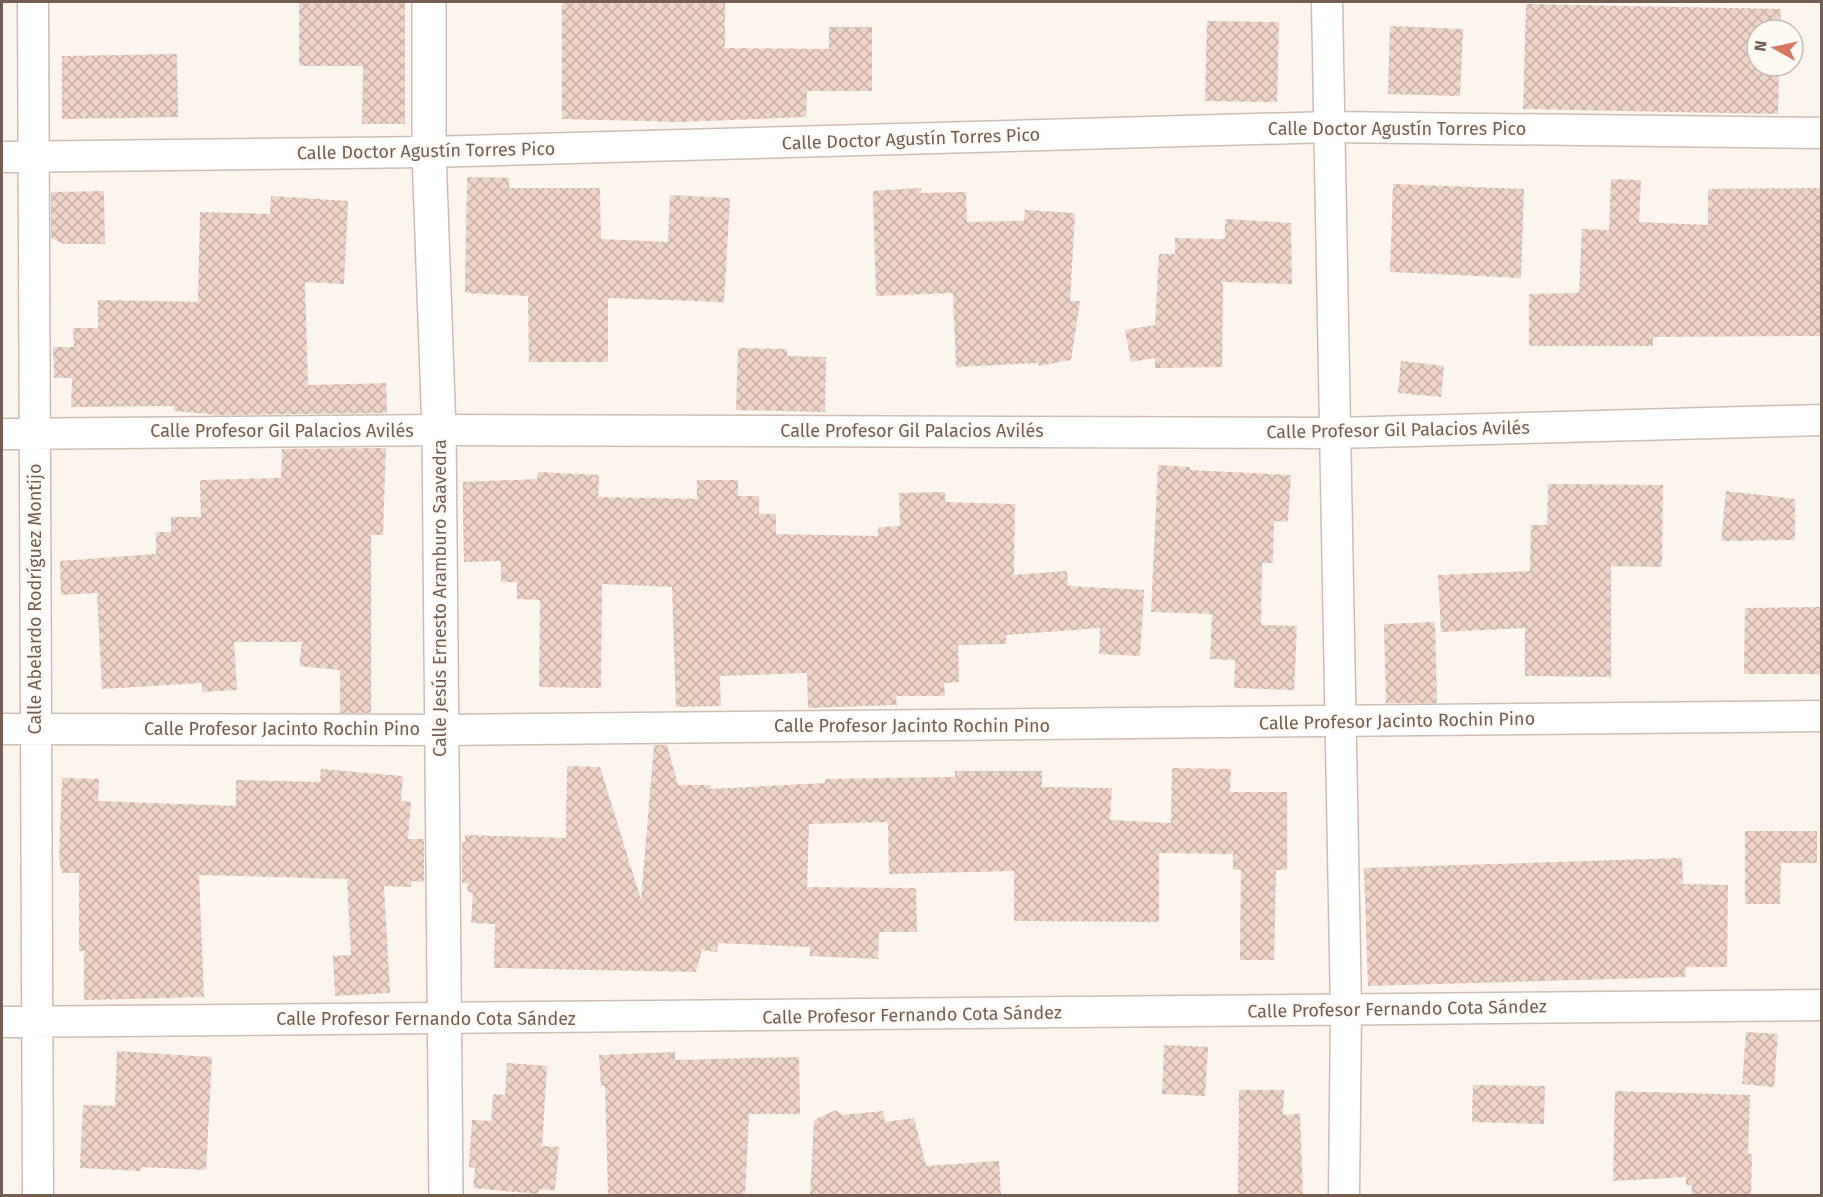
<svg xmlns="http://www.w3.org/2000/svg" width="1823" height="1197" viewBox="0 0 1823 1197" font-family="'Fira Sans',sans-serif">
<defs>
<pattern id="building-cross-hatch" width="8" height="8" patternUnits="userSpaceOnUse" patternTransform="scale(1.5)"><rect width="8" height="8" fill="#eed5c7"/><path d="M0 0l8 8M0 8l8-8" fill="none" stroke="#c5b0a4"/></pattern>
</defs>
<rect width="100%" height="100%" fill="#fbf5ed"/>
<path fill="url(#building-cross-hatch)" d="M 299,2 L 405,2 L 405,124 L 362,124 L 363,66 L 299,66 Z
M 562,2 L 725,2 L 725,48 L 829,49 L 829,27 L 872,27 L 872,91 L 807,91 L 806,117 L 680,122 L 562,119 Z
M 1526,4 L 1781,9 L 1780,30 L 1757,30 L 1757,66 L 1779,66 L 1778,114 L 1523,109 Z
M 1207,21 L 1279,22 L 1277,102 L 1205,101 Z
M 1390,26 L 1463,29 L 1460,96 L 1388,94 Z
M 177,54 L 178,117 L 62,119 L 62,56 Z
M 467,177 L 509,178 L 509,188 L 600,188 L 601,239 L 668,242 L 670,195 L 730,198 L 724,302 L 608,298 L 608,362 L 529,362 L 528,296 L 465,293 Z
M 1611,179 L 1641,180 L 1639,222 L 1708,225 L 1708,189 L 1821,188 L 1821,336 L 1653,337 L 1653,346 L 1529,346 L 1529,294 L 1579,293 L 1582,229 L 1609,230 Z
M 1393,184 L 1524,189 L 1521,278 L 1390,272 Z
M 921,188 L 921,193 L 966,192 L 967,222 L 1024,221 L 1025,210 L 1075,213 L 1070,301 L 1080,301 L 1071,360 L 1039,366 L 1038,363 L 956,367 L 953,293 L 876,296 L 873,191 Z
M 104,191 L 105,244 L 64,244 L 51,238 L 51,192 Z
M 271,196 L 348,201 L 344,284 L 305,282 L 308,385 L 386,383 L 387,413 L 220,415 L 174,411 L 174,406 L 71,407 L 72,378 L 54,378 L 53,347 L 74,347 L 73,328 L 98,328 L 98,300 L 198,302 L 200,212 L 270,214 Z
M 1225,219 L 1291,223 L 1292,284 L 1223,282 L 1222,367 L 1155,368 L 1155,358 L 1131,362 L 1125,330 L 1155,325 L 1159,254 L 1175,254 L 1175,238 L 1225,239 Z
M 738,348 L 787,349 L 787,356 L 826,357 L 825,412 L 736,410 Z
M 1401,361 L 1444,366 L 1441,397 L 1398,393 Z
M 386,448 L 383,535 L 371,535 L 371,713 L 340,713 L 340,670 L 299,666 L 302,642 L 234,642 L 237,690 L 202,692 L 202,683 L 102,689 L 97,593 L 61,595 L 60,561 L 156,554 L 156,532 L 171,532 L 171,517 L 201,517 L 200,480 L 281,478 L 282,449 Z
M 1158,465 L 1190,467 L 1190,470 L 1291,475 L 1288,522 L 1274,521 L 1273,563 L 1262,563 L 1261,625 L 1297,626 L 1294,690 L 1234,688 L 1235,660 L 1210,659 L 1212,614 L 1151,612 Z
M 538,472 L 599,475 L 598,497 L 697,499 L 697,480 L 738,480 L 738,496 L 759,496 L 759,514 L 776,514 L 776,534 L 878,536 L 878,527 L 900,526 L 899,493 L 945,492 L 945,502 L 1015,504 L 1014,575 L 1067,571 L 1068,586 L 1144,590 L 1140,656 L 1099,654 L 1100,628 L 1006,635 L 1006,644 L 958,645 L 959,682 L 944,683 L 945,696 L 896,696 L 897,705 L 808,708 L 807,673 L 720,676 L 721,706 L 676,707 L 672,587 L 602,584 L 601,688 L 539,687 L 540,600 L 517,599 L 517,582 L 501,582 L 501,561 L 464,562 L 463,512 L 463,482 L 537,479 Z
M 1548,484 L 1663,485 L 1662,567 L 1611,566 L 1611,677 L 1525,676 L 1525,628 L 1441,632 L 1438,575 L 1530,571 L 1531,525 L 1547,525 Z
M 1726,491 L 1795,499 L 1795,540 L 1721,541 Z
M 1821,607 L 1821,674 L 1744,674 L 1745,608 Z
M 1435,622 L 1437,703 L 1386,703 L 1384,624 Z
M 654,745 L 667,745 L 678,785 L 711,785 L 710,789 L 825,783 L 825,779 L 955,777 L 955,771 L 1042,771 L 1042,787 L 1112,788 L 1110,820 L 1171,823 L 1172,768 L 1231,769 L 1230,792 L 1287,792 L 1287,870 L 1276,870 L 1274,960 L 1240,960 L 1241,870 L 1233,870 L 1233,854 L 1159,853 L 1159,922 L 1014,921 L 1014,871 L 889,874 L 888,822 L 809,824 L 807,887 L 916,888 L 917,932 L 879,932 L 878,959 L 810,956 L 810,947 L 718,943 L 717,952 L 702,950 L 696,972 L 494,968 L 495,924 L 471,923 L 473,893 L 467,892 L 468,883 L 462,883 L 462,842 L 465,842 L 465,835 L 566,838 L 567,766 L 600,767 L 641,900 Z
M 321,769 L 403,776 L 401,801 L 411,802 L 408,839 L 424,839 L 424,882 L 411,881 L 411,887 L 384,886 L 390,993 L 335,996 L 333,956 L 351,955 L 347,879 L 199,875 L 204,997 L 84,1000 L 84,951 L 79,951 L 79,873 L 62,873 L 59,859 L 62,778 L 99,779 L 98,801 L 236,806 L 236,780 L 320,782 Z
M 1745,831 L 1817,831 L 1817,863 L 1781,863 L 1780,904 L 1745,904 Z
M 1682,858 L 1683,884 L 1728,885 L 1727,967 L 1685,967 L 1686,977 L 1368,986 L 1364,868 Z
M 1746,1032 L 1778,1034 L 1774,1087 L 1742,1084 Z
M 1164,1045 L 1208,1047 L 1205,1096 L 1162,1094 Z
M 117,1051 L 212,1057 L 206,1170 L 141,1167 L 140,1171 L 80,1168 L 83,1105 L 115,1106 Z
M 675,1052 L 675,1060 L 799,1057 L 800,1114 L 749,1114 L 745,1196 L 608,1196 L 605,1086 L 601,1086 L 599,1055 Z
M 507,1063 L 547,1066 L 542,1146 L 559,1147 L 555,1190 L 539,1189 L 538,1194 L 473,1188 L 475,1168 L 469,1167 L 472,1120 L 491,1121 L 493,1094 L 505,1095 Z
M 1473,1085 L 1545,1086 L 1544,1124 L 1472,1122 Z
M 1239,1090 L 1284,1090 L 1283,1115 L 1300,1114 L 1303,1196 L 1238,1196 Z
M 1615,1091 L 1750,1095 L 1748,1154 L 1752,1154 L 1751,1196 L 1691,1196 L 1692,1185 L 1686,1185 L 1686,1177 L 1613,1181 Z
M 836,1110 L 842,1115 L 883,1111 L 885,1122 L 914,1118 L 926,1166 L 999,1161 L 1001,1196 L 810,1196 L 814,1120 Z"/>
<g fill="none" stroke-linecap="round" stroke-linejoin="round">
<g stroke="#cdbdb3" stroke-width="33">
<path id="minor" d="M 33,2 L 38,1196
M 1327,2 L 1346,1010 L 1344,1196
M 2,157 L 429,152 L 1330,127 L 1822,133
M 2,434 L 439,430 L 1335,433 L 1822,420
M 2,729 L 440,730 L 1822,716
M 2,1022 L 1822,1005"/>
</g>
<g stroke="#cdbdb3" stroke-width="36">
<path id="tertiary" d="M 429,2 L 429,152 L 439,430 L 446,1196"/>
</g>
<use href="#minor" stroke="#fff" stroke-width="30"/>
<use href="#tertiary" stroke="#fff" stroke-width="33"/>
</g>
<g text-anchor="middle" stroke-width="4.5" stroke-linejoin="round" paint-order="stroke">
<g font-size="18" fill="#745d51" stroke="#fef9f3">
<text x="1397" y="135">Calle Doctor Agustín Torres Pico</text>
<text transform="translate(911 139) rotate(-2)" y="6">Calle Doctor Agustín Torres Pico</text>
<text transform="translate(426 151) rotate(-1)" y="6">Calle Doctor Agustín Torres Pico</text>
<text transform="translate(1398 430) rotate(-1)" y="6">Calle Profesor Gil Palacios Avilés</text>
<text x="282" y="437">Calle Profesor Gil Palacios Avilés</text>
<text x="912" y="437">Calle Profesor Gil Palacios Avilés</text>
<text transform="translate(440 598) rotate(-90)" y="6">Calle Jesús Ernesto Aramburo Saavedra</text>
<text transform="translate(35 599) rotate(-90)" y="6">Calle Abelardo Rodríguez Montijo</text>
<text transform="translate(1397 721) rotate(-1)" y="6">Calle Profesor Jacinto Rochin Pino</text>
<text x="912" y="732">Calle Profesor Jacinto Rochin Pino</text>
<text x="282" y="735">Calle Profesor Jacinto Rochin Pino</text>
<text transform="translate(1397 1009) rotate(-1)" y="6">Calle Profesor Fernando Cota Sández</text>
<text transform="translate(912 1015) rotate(-1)" y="6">Calle Profesor Fernando Cota Sández</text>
<text x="426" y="1025">Calle Profesor Fernando Cota Sández</text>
</g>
</g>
<rect width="1823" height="1197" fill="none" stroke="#745d51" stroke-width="6"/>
<g transform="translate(1775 48) rotate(278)"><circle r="28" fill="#fef9f3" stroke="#c7bbb2" stroke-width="1.5"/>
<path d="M0-4.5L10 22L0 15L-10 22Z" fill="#d77760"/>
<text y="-9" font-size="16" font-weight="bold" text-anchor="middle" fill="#745d51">N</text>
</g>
</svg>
